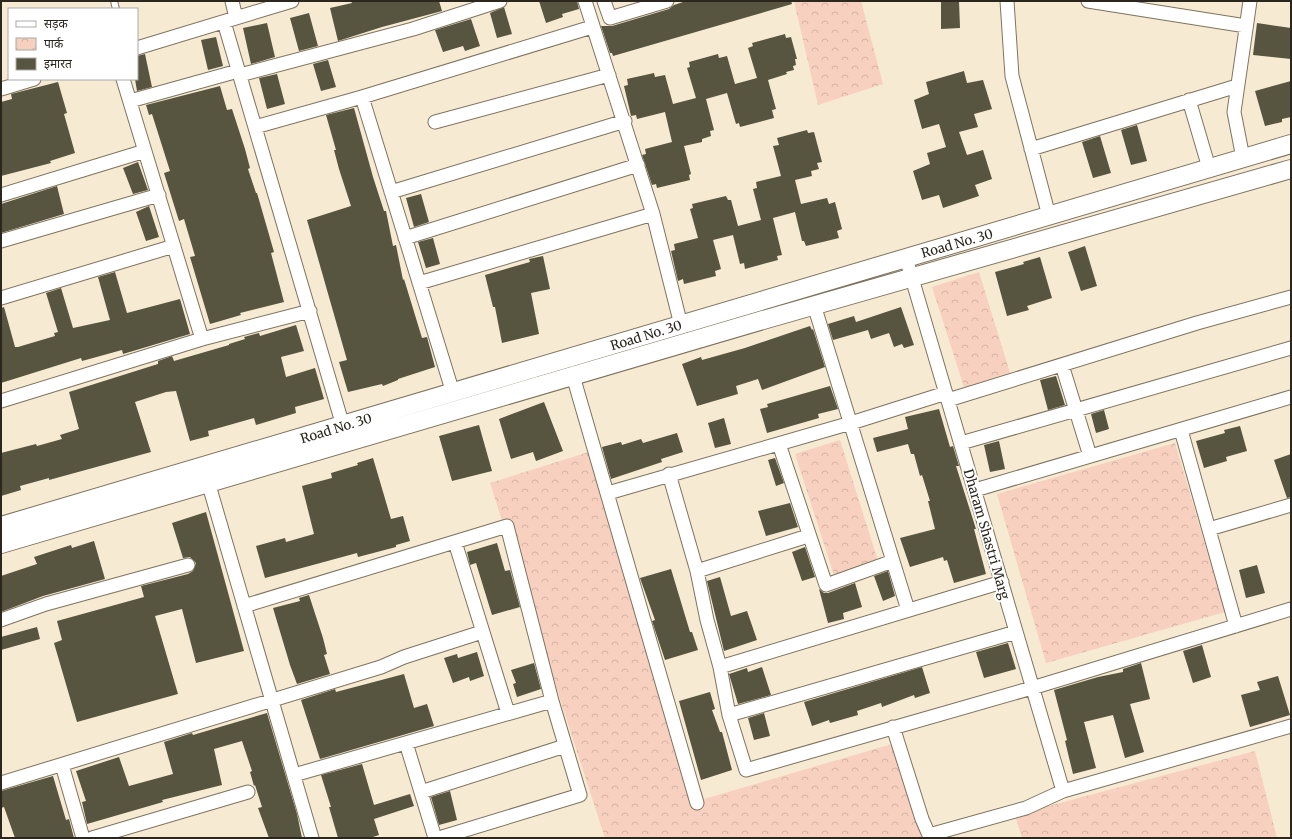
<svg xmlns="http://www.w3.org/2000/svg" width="1292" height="839" viewBox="0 0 1292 839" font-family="Merriweather,'Noto Sans Devanagari',serif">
<defs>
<pattern id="park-crowns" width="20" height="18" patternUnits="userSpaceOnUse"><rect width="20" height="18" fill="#f7d0bf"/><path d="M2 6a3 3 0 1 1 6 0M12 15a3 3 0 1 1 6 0" fill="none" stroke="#d4b3a4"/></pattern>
</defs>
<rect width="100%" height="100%" fill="#f6ead3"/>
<path fill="url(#park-crowns)" d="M 794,1 L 861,1 L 883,84 L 818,105 Z
M 979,272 L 1010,373 L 964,387 L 932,287 Z
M 840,440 L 878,561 L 834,575 L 795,454 Z
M 1175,443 L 1225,612 L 1046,663 L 997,494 Z
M 592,451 L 704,799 L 892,744 L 926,838 L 605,838 L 490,483 Z
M 1255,751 L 1277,838 L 1022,838 L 1015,815 Z"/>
<path fill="#57543f" d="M 351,1 L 439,1 L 442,11 L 382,27 L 338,41 L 330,8 L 352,3 Z
M 539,1 L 577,1 L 579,9 L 562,14 L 563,17 L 546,23 Z
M 686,1 L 791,1 L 792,4 L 613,56 L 612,53 L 610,53 L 601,26 L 612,26 L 669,9 L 674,5 Z
M 941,1 L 959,1 L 960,28 L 941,29 Z
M 504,7 L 512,34 L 497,38 L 490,13 Z
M 309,13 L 318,46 L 299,51 L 290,18 Z
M 471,19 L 480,46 L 465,51 L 463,46 L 443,52 L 435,30 Z
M 267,23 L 275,57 L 251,64 L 243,28 Z
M 1257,23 L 1291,28 L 1291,59 L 1253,55 Z
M 785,34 L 786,38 L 791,37 L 797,59 L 795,59 L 796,65 L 793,66 L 794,70 L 786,72 L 787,74 L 768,80 L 776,109 L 772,110 L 774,118 L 740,127 L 739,123 L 736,124 L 727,93 L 706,99 L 714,130 L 710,131 L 711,136 L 702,139 L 702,142 L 684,146 L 691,174 L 689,175 L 690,180 L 657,188 L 656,184 L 652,185 L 642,155 L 646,154 L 645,149 L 672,142 L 665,112 L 637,119 L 636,115 L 631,116 L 624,86 L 628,85 L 627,79 L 654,73 L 655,77 L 665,75 L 673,104 L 696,98 L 687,68 L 690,67 L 689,62 L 718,54 L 719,58 L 727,56 L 735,84 L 757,78 L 748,48 L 753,46 L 752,43 Z
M 216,37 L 223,66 L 208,70 L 201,40 Z
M 145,54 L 152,87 L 137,91 L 135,79 L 137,79 L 137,56 Z
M 328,60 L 336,87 L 321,91 L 313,64 Z
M 964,71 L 967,83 L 983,80 L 992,109 L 974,114 L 978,127 L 959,132 L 967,155 L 983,150 L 992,179 L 975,185 L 979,196 L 943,208 L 939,195 L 922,200 L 913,171 L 930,164 L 927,153 L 946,147 L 939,124 L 922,129 L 914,100 L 929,94 L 926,82 Z
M 277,74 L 285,104 L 267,109 L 259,78 Z
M 1291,81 L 1291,117 L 1282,119 L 1282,122 L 1265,126 L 1255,91 Z
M 58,82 L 67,113 L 64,114 L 75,153 L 50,161 L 51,163 L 1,176 L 1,102 L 12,99 L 11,94 Z
M 220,86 L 227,110 L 232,109 L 245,149 L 250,168 L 248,169 L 256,193 L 257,193 L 274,252 L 271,253 L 284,302 L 240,313 L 241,315 L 210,324 L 190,257 L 195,256 L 184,219 L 179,221 L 164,173 L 170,171 L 152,114 L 149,115 L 146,105 Z
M 354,108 L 373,177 L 384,211 L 386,211 L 393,246 L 396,245 L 403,280 L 404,279 L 422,338 L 427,337 L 435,367 L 398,379 L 398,380 L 383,386 L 382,384 L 348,392 L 339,362 L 347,360 L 307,220 L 351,206 L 339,169 L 334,150 L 336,150 L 326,115 Z
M 1137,125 L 1147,161 L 1131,165 L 1121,130 Z
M 807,130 L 808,133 L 814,132 L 822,162 L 817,163 L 819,169 L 811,171 L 812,176 L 795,180 L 801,204 L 827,198 L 829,204 L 835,202 L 842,229 L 837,231 L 839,238 L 806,246 L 804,241 L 802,241 L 795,212 L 773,218 L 782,255 L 777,256 L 778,260 L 745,269 L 744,263 L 740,264 L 733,235 L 713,240 L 721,269 L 715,271 L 716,276 L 684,284 L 683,279 L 678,281 L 671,251 L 675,250 L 674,244 L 698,238 L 690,209 L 693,208 L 692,204 L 726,196 L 728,200 L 731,200 L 738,226 L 761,220 L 753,189 L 757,188 L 756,182 L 781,176 L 773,146 L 779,145 L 777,138 Z
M 1100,136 L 1111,173 L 1093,178 L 1082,142 Z
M 138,162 L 148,190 L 133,194 L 123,168 Z
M 57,186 L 64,214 L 1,233 L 1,204 Z
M 421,194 L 429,222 L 414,227 L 406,198 Z
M 149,206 L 159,237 L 146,241 L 136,212 Z
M 433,238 L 440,264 L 426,268 L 418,242 Z
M 1085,246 L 1097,286 L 1081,291 L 1068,252 Z
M 543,256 L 550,289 L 531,293 L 539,334 L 502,343 L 495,307 L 493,307 L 485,275 L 530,262 L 529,259 Z
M 1040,257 L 1052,298 L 1027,306 L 1029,310 L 1007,316 L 995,272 L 1024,264 L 1023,262 Z
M 115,272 L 127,313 L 180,299 L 190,334 L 123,354 L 122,350 L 82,361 L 81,358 L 1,383 L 1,308 L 4,307 L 15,347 L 18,347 L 55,336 L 54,333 L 58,332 L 46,293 L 61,288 L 73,328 L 110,320 L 98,277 Z
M 901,307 L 914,345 L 904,348 L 902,344 L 894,347 L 889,333 L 871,339 L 868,330 L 833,340 L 828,324 L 854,316 L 856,322 Z
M 296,325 L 304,351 L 281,357 L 286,377 L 315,368 L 324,399 L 295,407 L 296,413 L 256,425 L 254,418 L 208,431 L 209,436 L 190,441 L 176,391 L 166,392 L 135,402 L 151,452 L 49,480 L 49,478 L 20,486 L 21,490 L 1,496 L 1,453 L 36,444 L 37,446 L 62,439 L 60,435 L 79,429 L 69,392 L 158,364 L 158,361 L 172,356 L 174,361 L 229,345 L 229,344 L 245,339 L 244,337 L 259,333 L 260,336 Z
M 810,326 L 812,330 L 813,329 L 825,367 L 762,390 L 758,379 L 736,386 L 738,394 L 697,406 L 682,364 L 701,357 L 702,360 L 745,348 Z
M 1056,376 L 1065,405 L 1048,410 L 1040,380 Z
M 830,386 L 838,409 L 818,414 L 819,418 L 767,433 L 760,409 L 768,407 L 767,404 Z
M 544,402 L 563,451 L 536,461 L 533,452 L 511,459 L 499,419 Z
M 939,409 L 950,447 L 953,446 L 959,466 L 956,466 L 976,529 L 974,529 L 986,574 L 954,583 L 947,560 L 944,561 L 943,557 L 910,567 L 900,538 L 935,529 L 928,501 L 930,501 L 922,475 L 920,476 L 914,454 L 911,454 L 908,444 L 877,452 L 873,438 L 908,429 L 905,417 Z
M 1104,410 L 1109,429 L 1096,433 L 1091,414 Z
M 724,418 L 731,444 L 715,448 L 708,423 Z
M 479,425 L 492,471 L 452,481 L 439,436 Z
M 1240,426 L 1247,451 L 1226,457 L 1227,461 L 1204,468 L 1196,441 L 1225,433 L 1224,430 Z
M 677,433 L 683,452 L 661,459 L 662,462 L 611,479 L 602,447 L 621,442 L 622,445 L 641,439 L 643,443 Z
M 999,441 L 1005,469 L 990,472 L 984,445 Z
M 1291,454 L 1291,497 L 1287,498 L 1274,460 Z
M 373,458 L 391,519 L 403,516 L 410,541 L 396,545 L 396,547 L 358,557 L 357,553 L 265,578 L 256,546 L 285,538 L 286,542 L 314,534 L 302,486 L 332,478 L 331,473 L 358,465 L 357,463 Z
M 775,458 L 784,483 L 776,486 L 768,460 Z
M 790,503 L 798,527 L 766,536 L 758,511 Z
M 206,512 L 244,651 L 196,663 L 182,609 L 155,616 L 178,694 L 77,722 L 54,643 L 62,640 L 57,621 L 144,597 L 141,586 L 188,574 L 193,571 L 196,563 L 190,557 L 183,558 L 172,523 Z
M 94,541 L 105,579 L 43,596 L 1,612 L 1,576 L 37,564 L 34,557 L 71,545 L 72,548 Z
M 497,543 L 505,571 L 510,570 L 520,607 L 492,615 L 476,563 L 470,565 L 467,552 Z
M 805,547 L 815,577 L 802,581 L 792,552 Z
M 1257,565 L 1265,593 L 1246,598 L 1239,570 Z
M 671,569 L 690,632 L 692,632 L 698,650 L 665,660 L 652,621 L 655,620 L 640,578 Z
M 888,571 L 895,596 L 883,601 L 874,576 Z
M 720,577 L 731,616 L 747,611 L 757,640 L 724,651 L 707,581 Z
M 855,583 L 862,607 L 843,613 L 844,619 L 828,623 L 819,589 L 824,593 L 828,593 Z
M 309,595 L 323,638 L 327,654 L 324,655 L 330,674 L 297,684 L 290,665 L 273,608 L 300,601 L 299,598 Z
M 37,627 L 40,639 L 1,650 L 1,637 Z
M 1008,643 L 1016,669 L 984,678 L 976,652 Z
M 1202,645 L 1211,677 L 1193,683 L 1183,651 Z
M 477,652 L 484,676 L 470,681 L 469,677 L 453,683 L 444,658 L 457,654 L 458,658 Z
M 534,663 L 541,689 L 517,697 L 513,684 L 516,683 L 511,670 Z
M 1141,663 L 1150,699 L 1130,704 L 1144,752 L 1125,758 L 1113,715 L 1084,722 L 1096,768 L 1073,774 L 1065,741 L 1067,740 L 1054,690 L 1098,677 L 1123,672 L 1123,669 Z
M 762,667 L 771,695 L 738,704 L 729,674 L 747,668 L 748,672 Z
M 922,667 L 930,693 L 915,698 L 914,695 L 882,707 L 881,703 L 857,711 L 858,715 L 830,723 L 829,720 L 812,726 L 804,702 Z
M 404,674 L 414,708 L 427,704 L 434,726 L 320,759 L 301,700 L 335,689 L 336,692 Z
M 1278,676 L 1290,715 L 1250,727 L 1241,695 L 1260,690 L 1257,682 Z
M 710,692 L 715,709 L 712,710 L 720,732 L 722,732 L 732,770 L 701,780 L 679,701 Z
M 267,713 L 297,814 L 302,838 L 269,838 L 258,808 L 262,807 L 255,785 L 254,786 L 250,772 L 252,771 L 242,741 L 214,749 L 222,785 L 162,800 L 163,802 L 87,824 L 82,802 L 86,801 L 76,771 L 119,757 L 129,786 L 173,774 L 164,742 L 192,733 L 193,735 Z
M 764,713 L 770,736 L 754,740 L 748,718 Z
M 362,764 L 374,805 L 410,794 L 414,806 L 374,819 L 379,835 L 370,838 L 338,838 L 329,807 L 331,807 L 321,775 Z
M 53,776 L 66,820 L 69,819 L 74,838 L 15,838 L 4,807 L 1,808 L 1,791 Z
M 450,791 L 457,820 L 439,825 L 431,797 Z"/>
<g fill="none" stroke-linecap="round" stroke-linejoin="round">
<g stroke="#7e735e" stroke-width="8">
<path id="lane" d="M 114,1 L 116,9"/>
</g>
<g stroke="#7e735e" stroke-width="15">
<path id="street" d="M 232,1 L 236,18
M 585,1 L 653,214 L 681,325
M 604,1 L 610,18 L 667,1
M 1007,1 L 1012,76 L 1049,216
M 1088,1 L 1246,26
M 224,22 L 343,426
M 137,48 L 292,1
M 240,75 L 413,29 L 500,1
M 123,79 L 202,339
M 1,89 L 34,79
M 362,97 L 592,27
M 1189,100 L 1209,168
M 130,101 L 238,71
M 435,122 L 609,75
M 255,127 L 362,97 L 453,393
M 1031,149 L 1237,86
M 1243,158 L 1234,112 L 1250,1
M 391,192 L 625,121
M 1,195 L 145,151
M 405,238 L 638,165
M 1,241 L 159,195
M 906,258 L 1063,791
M 419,283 L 653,214
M 1,298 L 174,246
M 814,305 L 908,610
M 1062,365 L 1090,456
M 573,376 L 697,803
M 948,400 L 1197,323 L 1291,297
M 1,401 L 202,339 L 310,311
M 1181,430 L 1236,626
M 961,443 L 1291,348
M 779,444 L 826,585 L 893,561
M 669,474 L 697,571 L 707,620 L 720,667 L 729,715 L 746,770 L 1032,688 L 1291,609
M 206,475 L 312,838
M 975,490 L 1291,397
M 608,493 L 851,423 L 946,393
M 1209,529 L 1291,505
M 455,542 L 508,713
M 697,571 L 808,536
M 244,606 L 507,526 L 552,701 L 294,775
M 1,620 L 46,604 L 188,565
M 720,667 L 1002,582
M 729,715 L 1016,632
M 893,727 L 922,819 L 929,835 L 1026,808 L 1063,791 L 1291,726
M 406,743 L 435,838
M 62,765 L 83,838
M 1,783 L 381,667 L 404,657 L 482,632
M 421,792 L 565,746
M 92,838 L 248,792
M 439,838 L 580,795 L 552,701"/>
</g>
<g stroke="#7e735e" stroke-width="20">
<path id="secondary" d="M 1,526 L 1291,144
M 1,544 L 763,320 L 1291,169"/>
</g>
<use href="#lane" stroke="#fff" stroke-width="6"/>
<use href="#street" stroke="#fff" stroke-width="13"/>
<use href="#secondary" stroke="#fff" stroke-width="18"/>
</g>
<g text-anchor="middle" stroke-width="4" stroke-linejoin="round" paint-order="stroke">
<g font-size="13" fill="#2b271e" stroke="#fff">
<text transform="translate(957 243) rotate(-16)" y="5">Road No. 30</text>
<text transform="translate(646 335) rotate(-17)" y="5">Road No. 30</text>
<text transform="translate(336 428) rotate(-17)" y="5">Road No. 30</text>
<text transform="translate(987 534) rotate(74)" y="5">Dharam Shastri Marg</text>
</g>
</g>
<rect width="1292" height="839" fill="none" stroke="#2b271e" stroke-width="4"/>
<rect x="8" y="8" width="130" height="72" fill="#ffffff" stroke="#aaa9a5"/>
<rect x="16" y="21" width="20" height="6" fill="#ffffff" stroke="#aaa9a5"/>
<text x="44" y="28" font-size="12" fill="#2b271e">सड़क</text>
<rect x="16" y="38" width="20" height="12" fill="url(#park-crowns)" stroke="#aaa9a5"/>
<text x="44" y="48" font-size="12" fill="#2b271e">पार्क</text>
<rect x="16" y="58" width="20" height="12" fill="#57543f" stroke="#aaa9a5"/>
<text x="44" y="68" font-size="12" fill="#2b271e">इमारत</text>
</svg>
